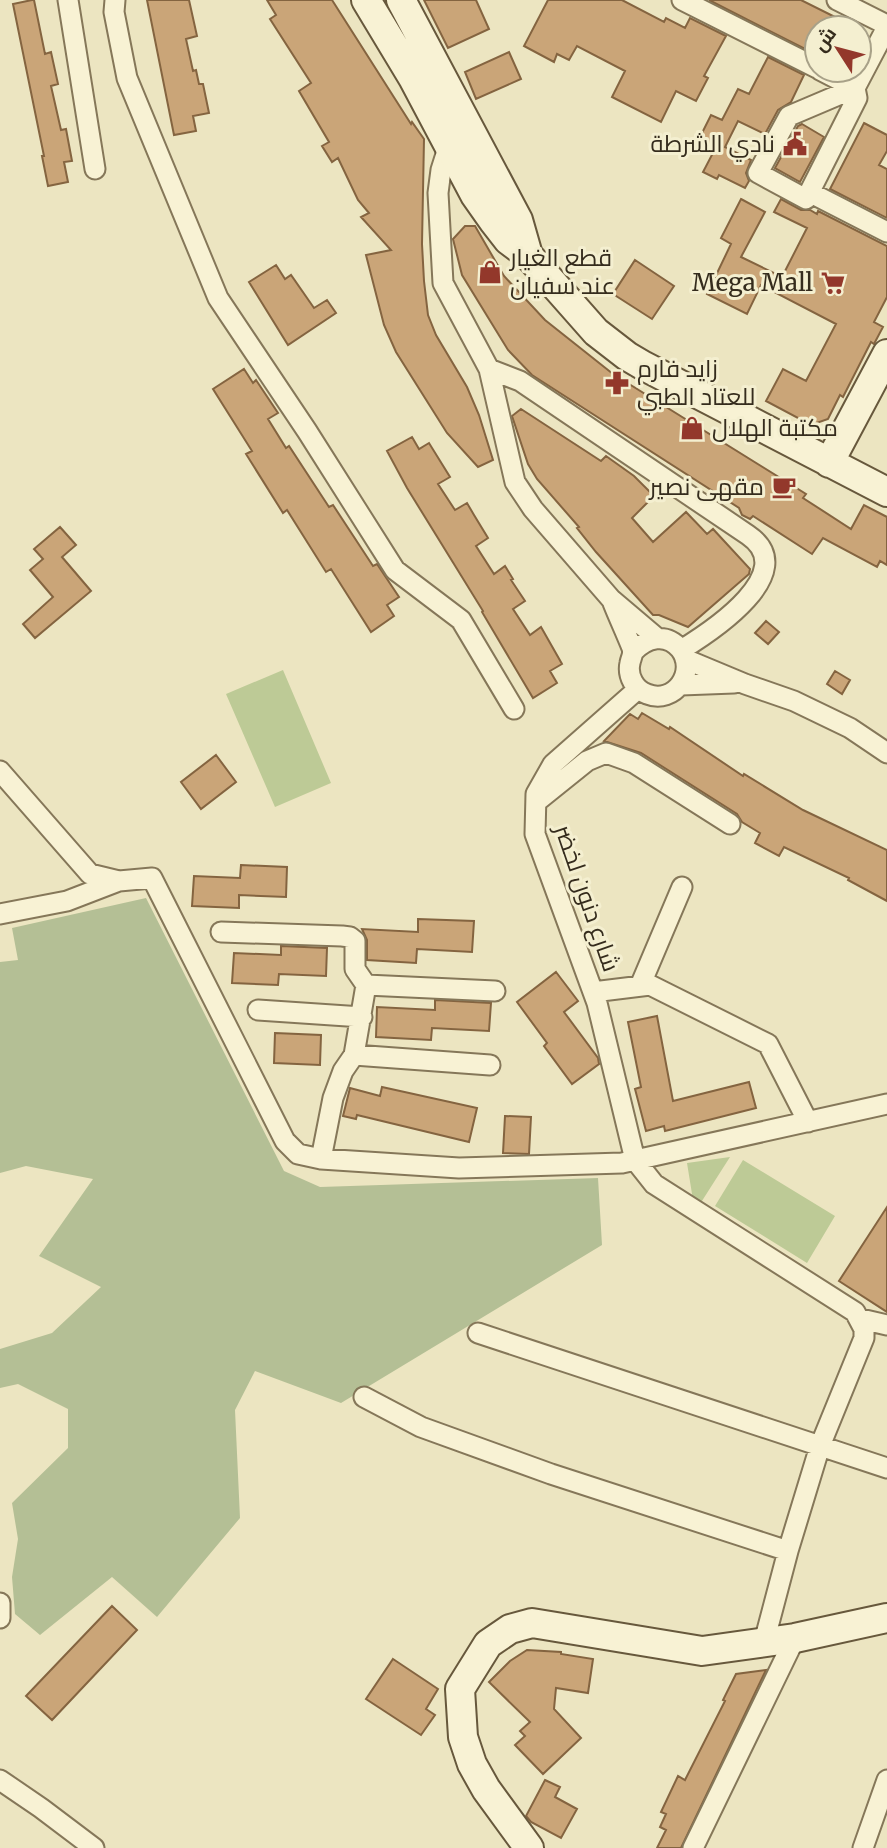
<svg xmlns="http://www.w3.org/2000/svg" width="887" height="1848" viewBox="0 0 887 1848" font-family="Merriweather,Cairo,serif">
<rect width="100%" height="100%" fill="#ece5c1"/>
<path fill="#bdca96" d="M 283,670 L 331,783 L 275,807 L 226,694 Z
M 730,1157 L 700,1204 L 693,1200 L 687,1163 Z
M 743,1160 L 835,1216 L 807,1263 L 715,1206 Z"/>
<path fill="#b4bf95" d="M 146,898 L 284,1171 L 320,1187 L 598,1178 L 602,1245 L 341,1403 L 255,1371 L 235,1410 L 240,1518 L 157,1617 L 112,1577 L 40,1635 L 15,1614 L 12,1577 L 18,1539 L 12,1503 L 68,1448 L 68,1409 L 18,1384 L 0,1388 L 0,1349 L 52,1333 L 101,1287 L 39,1256 L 93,1179 L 26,1166 L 0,1173 L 0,962 L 18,960 L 12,928 Z"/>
<path fill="#caa578" stroke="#846440" stroke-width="2" d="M 32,0 L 34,0 L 45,54 L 51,52 L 58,84 L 51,86 L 61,130 L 66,129 L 72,161 L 64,162 L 68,182 L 48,186 L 42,156 L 44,156 L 13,4 Z
M 147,0 L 189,0 L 197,36 L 186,39 L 193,71 L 196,70 L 199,84 L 203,84 L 209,113 L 193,116 L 196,131 L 174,135 Z
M 267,0 L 332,0 L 411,124 L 412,122 L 424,139 L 422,244 L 424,281 L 428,315 L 436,335 L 467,387 L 479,415 L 493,460 L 478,467 L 447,433 L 396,352 L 384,325 L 366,255 L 391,250 L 361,217 L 369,213 L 358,200 L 338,158 L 332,162 L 322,146 L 329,142 L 299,91 L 311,83 L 270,19 L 276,15 Z
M 424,0 L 476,0 L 489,29 L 448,48 Z
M 548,0 L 622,0 L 664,22 L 666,18 L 685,28 L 690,18 L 726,36 L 704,76 L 708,78 L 696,101 L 676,91 L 661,122 L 612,97 L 625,71 L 577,46 L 569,60 L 557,54 L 554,62 L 524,46 Z
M 709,0 L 801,0 L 857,28 L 817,28 L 815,54 Z
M 509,52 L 521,79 L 476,99 L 465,72 Z
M 768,57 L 804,75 L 791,102 L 778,110 L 765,134 L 738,121 L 725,147 L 751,160 L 746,173 L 749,181 L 745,188 L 719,175 L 717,179 L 703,172 L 714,151 L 697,143 L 711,115 L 722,120 L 738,89 L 749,94 Z
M 864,123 L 887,135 L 887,151 L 879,165 L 887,169 L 887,218 L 830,189 Z
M 802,124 L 824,137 L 800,182 L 775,168 L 798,126 Z
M 741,199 L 765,212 L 741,257 L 782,277 L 807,228 L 774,212 L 781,199 L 801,210 L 810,210 L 817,214 L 818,211 L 887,246 L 887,297 L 874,322 L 883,327 L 874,344 L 871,342 L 843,397 L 840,395 L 828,419 L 811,425 L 766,401 L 783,369 L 806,381 L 836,324 L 761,285 L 747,314 L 707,294 L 731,244 L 721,238 Z
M 465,226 L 475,226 L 504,276 L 545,320 L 613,374 L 806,494 L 803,498 L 851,529 L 864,505 L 887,517 L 887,565 L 880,561 L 877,567 L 823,538 L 812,554 L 753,516 L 750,519 L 742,515 L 739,508 L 532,375 L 508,350 L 462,275 L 453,239 Z
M 635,260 L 674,286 L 652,319 L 613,294 Z
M 276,265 L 285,279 L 291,275 L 314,308 L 327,300 L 336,313 L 288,345 L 249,282 Z
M 244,369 L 253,383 L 256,380 L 278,413 L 268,419 L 286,448 L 289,446 L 329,507 L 333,505 L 373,566 L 377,564 L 399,597 L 387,605 L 394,616 L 371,632 L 331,569 L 326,572 L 287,510 L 283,513 L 246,454 L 252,451 L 213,389 Z
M 521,409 L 601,461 L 606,456 L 634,476 L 654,496 L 632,518 L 653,542 L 686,512 L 707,534 L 713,529 L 750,569 L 749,574 L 688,627 L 659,615 L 653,615 L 596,552 L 577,528 L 579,527 L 537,479 L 528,464 L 512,416 Z
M 412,437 L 419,449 L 429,443 L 450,477 L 438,484 L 455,510 L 467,503 L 474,515 L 488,538 L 476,546 L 494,574 L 505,566 L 513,579 L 511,580 L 525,601 L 513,609 L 530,635 L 541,627 L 562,664 L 550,671 L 557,683 L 533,698 L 482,612 L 483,611 L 407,488 L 387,451 Z
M 60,527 L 76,545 L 62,557 L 91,591 L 35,638 L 23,624 L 53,597 L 30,570 L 43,559 L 34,549 Z
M 766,621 L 779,632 L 768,644 L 755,633 Z
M 835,671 L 850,680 L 842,694 L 827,684 Z
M 642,713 L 669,729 L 670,727 L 743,776 L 744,774 L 803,810 L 887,850 L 887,901 L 848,880 L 849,878 L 784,847 L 779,856 L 755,843 L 760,833 L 742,822 L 737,814 L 641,753 L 604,741 L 630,714 L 638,719 Z
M 216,755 L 236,782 L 201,809 L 181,782 Z
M 241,865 L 287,867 L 286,897 L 239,895 L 239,908 L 192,906 L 194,876 L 240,878 Z
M 418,919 L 474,921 L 472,952 L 417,949 L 416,963 L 367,960 L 367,940 L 362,929 L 418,932 Z
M 281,946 L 327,948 L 326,976 L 279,974 L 278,985 L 232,983 L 234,953 L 281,955 Z
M 556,972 L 578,1001 L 564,1012 L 598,1058 L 599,1064 L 572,1084 L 544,1046 L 547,1043 L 517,1002 Z
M 435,1000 L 491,1003 L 489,1031 L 432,1028 L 431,1040 L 376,1037 L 377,1007 L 435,1010 Z
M 657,1016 L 673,1101 L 749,1082 L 756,1108 L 665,1131 L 664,1126 L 646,1131 L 635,1089 L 641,1087 L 628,1022 Z
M 275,1033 L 321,1035 L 320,1065 L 274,1063 Z
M 382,1087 L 477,1108 L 469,1142 L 357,1115 L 356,1119 L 343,1116 L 350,1088 L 380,1096 Z
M 505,1116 L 531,1117 L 529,1154 L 503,1153 Z
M 887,1207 L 887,1312 L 839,1281 Z
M 112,1606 L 137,1630 L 52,1720 L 26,1696 Z
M 527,1650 L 561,1652 L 561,1654 L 593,1659 L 588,1693 L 556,1688 L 554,1709 L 581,1738 L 543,1774 L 515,1745 L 525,1736 L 520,1731 L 530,1722 L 489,1682 L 510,1661 Z
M 393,1659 L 438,1689 L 426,1709 L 435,1715 L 421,1735 L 366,1699 Z
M 766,1670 L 681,1848 L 657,1848 L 666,1830 L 660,1827 L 666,1814 L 661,1812 L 678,1776 L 685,1780 L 725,1701 L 723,1700 L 736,1674 Z
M 545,1780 L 560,1787 L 555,1797 L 577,1809 L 561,1838 L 531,1822 L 526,1816 Z"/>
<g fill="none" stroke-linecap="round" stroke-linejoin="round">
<g stroke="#857759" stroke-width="23">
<path id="street" d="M 68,0 L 95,169
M 115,0 L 114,12 L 127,78 L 218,298 L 307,431 L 395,570 L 461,620 L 514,709
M 682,0 L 817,68
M 837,0 L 887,25
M 820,70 L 855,88
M 855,88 L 789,116 L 758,173 L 806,199 L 857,98 L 855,88 L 887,27
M 455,143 L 448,148 L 441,170 L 438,193 L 443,283 L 489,369 L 515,482 L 533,509 L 611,599 L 657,638
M 809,192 L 887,232
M 489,369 L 520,381 L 748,535 C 802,572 712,631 681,650
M 613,603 C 619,618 626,633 632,648 C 634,655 631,657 630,663 C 627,676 635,690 647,694 C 674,705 698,672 680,649 C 666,632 646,638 633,652
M 685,659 L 745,684 L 794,701 L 850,728 L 887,753
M 681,685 L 734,683
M 0,771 L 90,874 L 119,881 L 152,878 L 285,1141 L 298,1154 L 321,1159 L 459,1168 L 622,1163 L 887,1104
M 536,802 L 587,761 L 606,753 L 634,763 L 730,824
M 0,914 L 67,901 L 119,881
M 221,932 L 342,936 L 350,937 L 355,941 L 355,969 L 366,985 L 354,1055 L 343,1071 L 333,1098 L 321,1159
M 366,985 L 495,991
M 640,986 L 682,887
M 593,992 L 650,985 L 768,1044 L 808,1122
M 258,1010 L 362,1017
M 354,1055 L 490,1065
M 861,1319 L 887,1325
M 478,1333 L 887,1468
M 364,1397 L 421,1427 L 551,1474 L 788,1551 L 820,1446 L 864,1338 L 864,1329 L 855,1312 L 654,1184 L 635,1160 L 597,1003 L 535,834 L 536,794 L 553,764 L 638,689
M 0,1603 L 0,1618
M 764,1642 L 788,1551
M 0,1780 L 41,1808 L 94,1848
M 693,1848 L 795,1638
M 863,1848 L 887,1780"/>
</g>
<g stroke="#67583c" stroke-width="32">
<path id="secondary" d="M 366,0 L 413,78 L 475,195 L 494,222 L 508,240 L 528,255 L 596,332 L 627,356 L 644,366 L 887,492
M 401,0 L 518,220 L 528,255
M 829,463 L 887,354
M 529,1848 L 486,1789 L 472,1764 L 463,1737 L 460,1689 L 488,1644 L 510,1629 L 532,1623 L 702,1651 L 795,1638 L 887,1618"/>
</g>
<use href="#street" stroke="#f8f2d4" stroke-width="19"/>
<use href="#secondary" stroke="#f8f2d4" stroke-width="28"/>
</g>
<defs>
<g id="civic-bare" transform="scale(1.89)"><path d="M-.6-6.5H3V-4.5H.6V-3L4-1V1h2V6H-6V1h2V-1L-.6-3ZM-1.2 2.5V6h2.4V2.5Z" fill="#93382b" stroke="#f4efd0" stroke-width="2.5" paint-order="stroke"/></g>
<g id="shop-bare" transform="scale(1.89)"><path d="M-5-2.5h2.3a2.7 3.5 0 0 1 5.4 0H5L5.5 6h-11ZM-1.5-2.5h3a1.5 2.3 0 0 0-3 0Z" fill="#93382b" stroke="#f4efd0" stroke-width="2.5" paint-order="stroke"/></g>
<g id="supermarket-bare" transform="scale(1.89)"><path d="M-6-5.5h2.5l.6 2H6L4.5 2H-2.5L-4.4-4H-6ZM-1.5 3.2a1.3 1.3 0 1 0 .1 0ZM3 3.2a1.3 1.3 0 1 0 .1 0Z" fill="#93382b" stroke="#f4efd0" stroke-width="2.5" paint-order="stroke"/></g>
<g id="pharmacy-bare" transform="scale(1.89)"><path d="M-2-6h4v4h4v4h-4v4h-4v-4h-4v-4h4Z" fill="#93382b" stroke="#f4efd0" stroke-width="2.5" paint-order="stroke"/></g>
<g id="cafe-bare" transform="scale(1.89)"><path d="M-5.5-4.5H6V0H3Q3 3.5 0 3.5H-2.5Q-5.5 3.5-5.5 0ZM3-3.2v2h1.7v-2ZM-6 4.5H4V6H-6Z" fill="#93382b" stroke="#f4efd0" stroke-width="2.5" paint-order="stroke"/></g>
</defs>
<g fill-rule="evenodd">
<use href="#civic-bare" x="795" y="144"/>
<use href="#shop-bare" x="490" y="272"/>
<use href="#supermarket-bare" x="833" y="283"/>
<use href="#pharmacy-bare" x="617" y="383"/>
<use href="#shop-bare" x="692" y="428"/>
<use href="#cafe-bare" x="784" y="487"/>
</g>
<g text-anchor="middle" stroke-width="6" stroke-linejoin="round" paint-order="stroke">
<g font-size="24" fill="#352c1d" stroke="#f4efd0" text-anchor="end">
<text x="775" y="152">نادي الشرطة</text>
<text x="510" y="266" text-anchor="start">قطع الغيار<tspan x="510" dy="28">عند سفيان</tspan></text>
<text x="813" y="291">Mega Mall</text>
<text x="637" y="377" text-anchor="start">زايد فارم<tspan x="637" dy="28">للعتاد الطبي</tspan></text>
<text x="712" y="436" text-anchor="start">مكتبة الهلال</text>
<text x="764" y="495">مقهى نصير</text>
</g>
<g font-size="24" fill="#352c1d" stroke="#f4efd0">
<text transform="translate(587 898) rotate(71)" y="8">شارع دنون لخضر</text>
</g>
</g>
<g transform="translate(838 49) rotate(306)"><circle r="33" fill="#f4efd0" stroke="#a8a188" stroke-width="2"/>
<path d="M0-5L12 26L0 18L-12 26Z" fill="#93382b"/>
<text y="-10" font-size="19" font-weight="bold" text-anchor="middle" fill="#352c1d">ش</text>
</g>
</svg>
